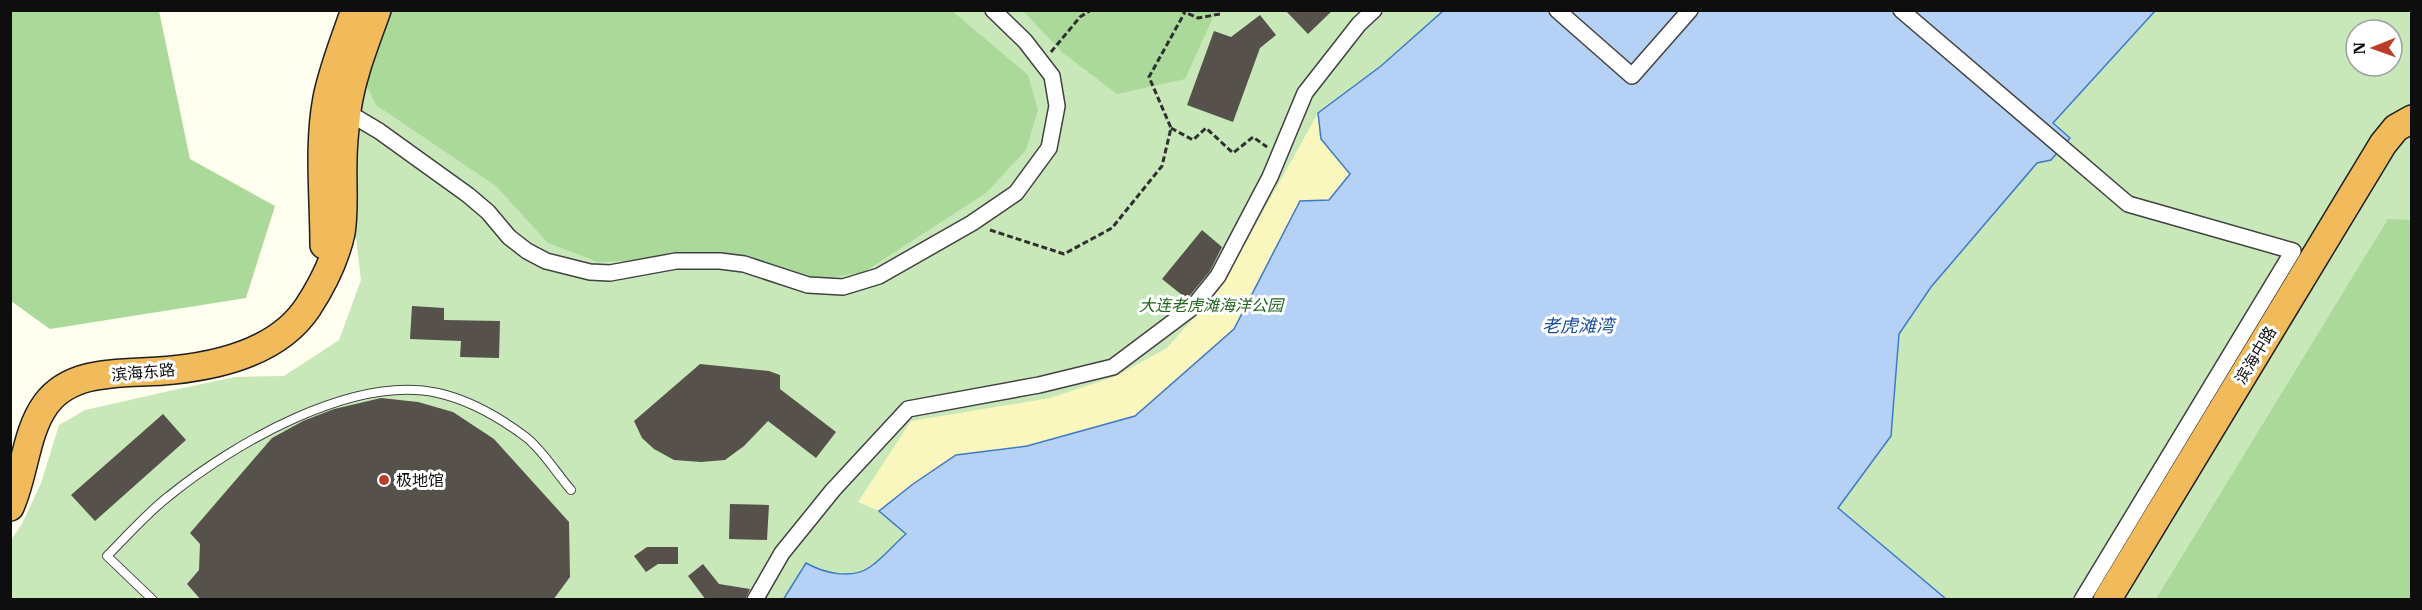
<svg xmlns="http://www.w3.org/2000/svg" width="2422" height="610" viewBox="0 0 2422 610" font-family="'IBM Plex Serif','Noto Sans SC',serif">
<rect width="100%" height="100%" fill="#fffeef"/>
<path fill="#c9e8ba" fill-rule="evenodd" d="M 384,11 L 2411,11 L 2411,599 L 11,600 L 11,540 L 22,524 L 41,483 L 59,425 L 85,410 L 178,389 L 235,377 L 284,376 L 339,340 L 361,280 L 349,180 L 349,150 ZM 2356,30 L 2392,30 L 2392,66 L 2356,66 Z"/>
<path fill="#aad999" d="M 11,10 L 159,11 L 190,159 L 275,206 L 246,298 L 50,329 L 11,301 Z
M 951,10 L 1028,75 L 1038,110 L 1026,150 L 986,193 L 864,272 L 810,281 L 696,254 L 645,260 L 598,262 L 548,243 L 496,186 L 376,105 L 364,80 L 390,11 Z
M 1023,11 L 1216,11 L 1185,79 L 1117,94 L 1063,53 Z
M 2388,219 L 2411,220 L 2411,599 L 2156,599 Z"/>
<path fill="#f9f7bd" d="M 1318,113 L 1321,139 L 1350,174 L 1329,200 L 1300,201 L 1234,329 L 1135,416 L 1027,446 L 956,455 L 913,484 L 879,511 L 858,502 L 911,421 L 1050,398 L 1114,377 L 1167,348 L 1221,287 Z"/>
<path fill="#b5d1f5" stroke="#3e79ca" stroke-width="1.5" d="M 1443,11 L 2155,11 L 2053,123 L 2070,138 L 2051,160 L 2037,163 L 1931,287 L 1899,334 L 1891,436 L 1838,508 L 1946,599 L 783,600 L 806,563 C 824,573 851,580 870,567 C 883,558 894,544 906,534 L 879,511 L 913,484 L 956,455 L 1027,446 L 1135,416 L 1234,329 L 1300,201 L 1329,200 L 1350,174 L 1321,139 L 1318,113 L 1381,66 Z"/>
<path fill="#56514b" d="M 1285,10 L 1333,10 L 1308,34 Z
M 1260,15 L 1276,35 L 1260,48 L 1233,122 L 1187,105 L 1214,31 L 1231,37 Z
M 1202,230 L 1222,247 L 1210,271 L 1187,299 L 1162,279 Z
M 412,306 L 444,308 L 444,320 L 500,321 L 499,358 L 460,357 L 461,341 L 410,339 Z
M 700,364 L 769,371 L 780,375 L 780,389 L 836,432 L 816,458 L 768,421 L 744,446 L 725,460 L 701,462 L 674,460 L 654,449 L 642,438 L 634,421 Z
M 381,398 L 418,402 L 453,412 L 494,439 L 569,522 L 570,577 L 553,600 L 201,600 L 187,584 L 199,570 L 200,544 L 190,533 L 272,438 L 303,421 L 334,409 Z
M 163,414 L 186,440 L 95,521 L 71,495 Z
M 730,504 L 769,505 L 767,540 L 729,539 Z
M 647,547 L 678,547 L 678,564 L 658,564 L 646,572 L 634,556 Z
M 703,564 L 719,584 L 750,589 L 745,600 L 706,600 L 688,576 Z"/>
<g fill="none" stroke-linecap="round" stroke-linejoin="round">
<g stroke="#414141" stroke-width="10">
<path id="lane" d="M 153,600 L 107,556 C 127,536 147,513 169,496 C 233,444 353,374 438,393 C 469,400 502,419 527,438 C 544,452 557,474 571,490"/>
</g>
<g stroke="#414141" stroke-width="18">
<path id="street" d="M 1557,10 L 1632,76 L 1690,10
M 1901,10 L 2128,204 L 2293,251 L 2082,600
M 342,109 L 379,131 L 468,195 L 488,212 L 509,237 L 527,251 L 546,261 L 590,272 L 610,273 L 676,261 L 720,261 L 744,264 L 808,285 L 843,287 L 879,276 L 972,223 L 1016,193 L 1049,148 L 1057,106 L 1052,76 L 1025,41 L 993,10
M 755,600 L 782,553 L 833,490 L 908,409 L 1039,385 L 1113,367 L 1193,307 L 1218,276 L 1270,177 L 1305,93 L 1359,24 L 1374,10"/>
</g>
<g stroke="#1f1f1f" stroke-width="30">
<path id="highway" d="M 324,245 C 324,197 318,145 327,98 C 333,68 345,39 355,10
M 10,507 C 25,474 25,433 46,404 C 74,366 130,375 173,370 C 222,365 279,351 308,307 C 323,284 335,260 341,233 C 345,209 342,184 343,160 C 343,144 345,127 347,110 C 352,75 365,44 377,10
M 2107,600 L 2383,144 L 2396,128 L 2412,119"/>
</g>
<path stroke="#303030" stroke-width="3" stroke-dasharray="6 3" stroke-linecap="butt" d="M 1180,10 L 1198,18 L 1220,14 L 1220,10
M 1051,52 L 1080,17 L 1091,10
M 1171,128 L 1193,140 L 1206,128 L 1233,153 L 1253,137 L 1267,147
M 990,230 L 1064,254 L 1112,228 L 1162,166 L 1171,128 L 1149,77 L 1185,12"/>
<use href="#lane" stroke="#fff" stroke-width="8"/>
<use href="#street" stroke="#fff" stroke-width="15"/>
<use href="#highway" stroke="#f1bb5b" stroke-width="27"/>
</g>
<circle fill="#bb3d29" stroke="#fff" stroke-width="2" cx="384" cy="480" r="6"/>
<g text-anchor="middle" stroke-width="6" stroke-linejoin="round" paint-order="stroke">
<g font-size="16" font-style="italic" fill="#21651f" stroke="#fff">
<text x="1211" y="311">大连老虎滩海洋公园</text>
</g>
<g font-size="16" fill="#0e0e0e" stroke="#fff">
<text transform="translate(2255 355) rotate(-59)" y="6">滨海中路</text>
<text transform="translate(143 372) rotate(-5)" y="6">滨海东路</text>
</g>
<g font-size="16" fill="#0e0e0e" stroke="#fff" text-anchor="start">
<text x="396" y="486">极地馆</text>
</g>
<g font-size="18" font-style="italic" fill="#1a4c9d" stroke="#fff">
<text x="1578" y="332">老虎滩湾</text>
</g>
</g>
<rect width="2422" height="610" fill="none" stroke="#0e0e0e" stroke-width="24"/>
<g transform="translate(2374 48) rotate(269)"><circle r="28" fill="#ffffff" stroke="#9f9f9f" stroke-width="1.5"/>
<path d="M0-4.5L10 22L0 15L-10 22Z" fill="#bb3d29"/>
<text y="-9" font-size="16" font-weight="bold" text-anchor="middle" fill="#0e0e0e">N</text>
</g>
</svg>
